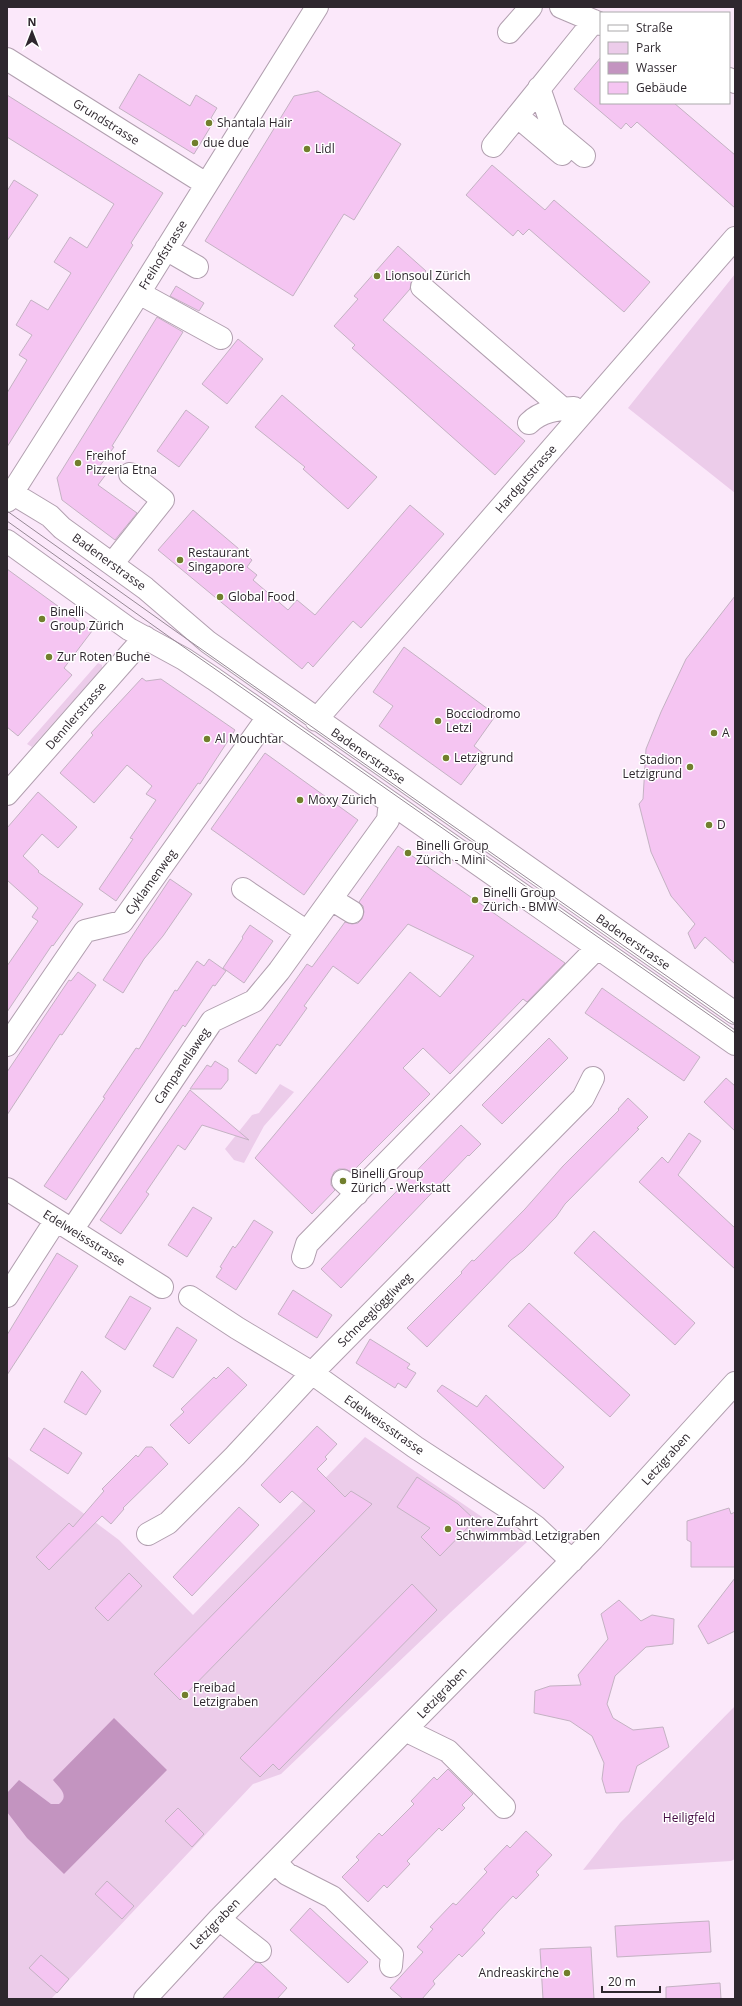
<svg xmlns="http://www.w3.org/2000/svg" width="742" height="2006" viewBox="0 0 742 2006" font-family="'Open Sans',sans-serif">
<rect width="100%" height="100%" fill="#fbe8fa"/>
<path fill="#ecccea" d="M 735,274 L 735,493 L 628,408 Z
M 98,663 L 102,665 L 102,668 L 32,747 L 27,744 Z
M 280,1084 L 294,1092 L 264,1126 L 244,1163 L 234,1160 L 225,1149 L 252,1115 L 259,1113 Z
M 365,1437 L 485,1519 L 514,1529 L 527,1542 L 451,1612 L 281,1774 L 253,1784 L 51,1999 L 7,1999 L 7,1456 L 119,1540 L 193,1615 Z
M 735,1706 L 735,1859 L 731,1861 L 583,1870 L 620,1823 Z"/>
<path fill="#c394c0" d="M 114,1718 L 167,1770 L 64,1874 L 27,1838 L 7,1812 L 7,1793 L 19,1780 L 51,1804 L 59,1804 C 70,1795 59,1788 53,1780 Z"/>
<path fill="#f5c5f2" stroke="#c4b2c3" d="M 601,57 L 601,103 L 674,103 L 735,155 L 735,208 L 637,122 L 631,128 L 626,123 L 621,129 L 574,89 Z
M 139,74 L 190,106 L 196,95 L 217,108 L 211,118 L 214,121 L 194,154 L 119,108 Z
M 318,91 L 401,144 L 354,220 L 344,214 L 293,296 L 205,241 L 294,96 Z
M 7,95 L 163,193 L 131,243 L 133,245 L 7,447 L 7,393 L 27,360 L 19,355 L 32,335 L 16,325 L 31,300 L 48,310 L 71,273 L 54,262 L 70,237 L 87,248 L 114,204 L 7,137 Z
M 492,165 L 545,210 L 554,200 L 650,282 L 624,312 L 529,229 L 523,235 L 518,230 L 513,236 L 466,195 Z
M 14,180 L 38,195 L 7,241 L 7,191 Z
M 398,246 L 426,271 L 423,275 L 418,275 L 412,279 L 410,289 L 383,320 L 525,441 L 495,475 L 352,348 L 355,345 L 334,326 L 358,299 L 354,296 Z
M 176,286 L 204,303 L 199,311 L 170,296 Z
M 157,317 L 183,332 L 112,446 L 114,447 L 99,467 L 107,473 L 98,485 L 137,513 L 115,540 L 62,500 L 57,478 Z
M 238,339 L 263,359 L 227,404 L 202,384 Z
M 282,395 L 377,477 L 348,509 L 303,469 L 305,467 L 255,427 Z
M 186,410 L 209,427 L 179,467 L 157,451 Z
M 410,505 L 444,534 L 361,628 L 353,621 L 313,667 L 308,662 L 302,669 L 158,550 L 193,510 L 252,560 L 247,567 L 257,575 L 253,580 L 288,610 L 297,600 L 315,615 Z
M 7,569 L 92,631 L 64,668 L 72,675 L 18,736 L 7,727 Z
M 735,596 L 735,964 L 705,937 L 695,949 L 688,933 L 695,924 L 671,896 L 651,852 L 639,804 L 643,799 L 646,749 L 661,712 L 686,659 Z
M 404,647 L 496,715 L 474,746 L 484,754 L 461,785 L 379,726 L 393,706 L 373,692 Z
M 142,678 L 146,681 L 161,679 L 235,730 L 200,784 L 198,783 L 116,901 L 99,889 L 133,839 L 130,838 L 156,800 L 146,794 L 152,786 L 127,765 L 94,803 L 60,773 L 93,735 L 91,733 Z
M 265,753 L 358,820 L 304,895 L 211,829 Z
M 38,792 L 77,827 L 58,848 L 42,834 L 23,856 L 39,871 L 38,872 L 83,904 L 53,946 L 52,945 L 7,1012 L 7,966 L 38,921 L 32,917 L 38,908 L 7,880 L 7,828 Z
M 398,846 L 565,963 L 527,1002 L 523,999 L 450,1074 L 423,1048 L 403,1068 L 430,1094 L 352,1172 L 345,1169 L 339,1169 L 334,1172 L 331,1179 L 331,1185 L 335,1190 L 312,1214 L 255,1158 L 410,972 L 440,997 L 474,956 L 408,924 L 358,984 L 333,966 L 304,1006 L 307,1008 L 280,1046 L 277,1044 L 256,1074 L 238,1061 L 307,964 L 312,967 L 345,922 L 352,924 L 358,923 L 362,919 L 364,912 L 363,906 L 359,902 Z
M 170,879 L 192,894 L 163,936 L 144,959 L 123,993 L 103,980 Z
M 250,925 L 273,941 L 244,983 L 223,968 L 243,938 L 242,937 Z
M 209,959 L 226,971 L 215,986 L 213,985 L 185,1027 L 183,1025 L 66,1200 L 44,1186 L 105,1098 L 103,1097 L 136,1048 L 139,1049 L 175,990 L 177,991 L 197,961 L 204,966 Z
M 78,972 L 96,985 L 62,1035 L 60,1034 L 7,1115 L 7,1072 L 69,980 L 71,981 Z
M 602,988 L 700,1057 L 684,1081 L 585,1013 Z
M 549,1038 L 568,1058 L 502,1124 L 482,1105 Z
M 215,1061 L 228,1069 L 228,1080 L 221,1089 L 190,1089 L 207,1065 L 211,1067 Z
M 726,1078 L 735,1086 L 735,1131 L 704,1102 Z
M 190,1090 L 249,1140 L 202,1125 L 185,1150 L 178,1145 L 146,1192 L 149,1194 L 121,1234 L 100,1220 Z
M 628,1098 L 648,1117 L 637,1128 L 639,1129 L 565,1204 L 556,1217 L 523,1251 L 511,1260 L 427,1347 L 407,1328 L 462,1273 L 461,1272 L 472,1260 L 474,1261 L 525,1209 L 563,1166 L 619,1110 L 618,1109 Z
M 461,1125 L 481,1144 L 469,1156 L 468,1155 L 341,1288 L 321,1269 Z
M 689,1133 L 701,1141 L 678,1175 L 735,1228 L 735,1269 L 639,1182 L 662,1157 L 668,1163 Z
M 193,1207 L 212,1218 L 187,1257 L 168,1245 Z
M 254,1220 L 273,1232 L 236,1290 L 216,1277 L 222,1268 L 220,1267 L 233,1246 L 235,1248 L 241,1240 Z
M 594,1231 L 695,1323 L 675,1345 L 574,1253 Z
M 57,1253 L 78,1266 L 7,1375 L 7,1335 Z
M 293,1290 L 332,1315 L 317,1338 L 278,1314 Z
M 130,1296 L 151,1308 L 125,1350 L 105,1337 Z
M 529,1303 L 630,1395 L 610,1417 L 508,1326 Z
M 177,1327 L 197,1340 L 173,1378 L 153,1366 Z
M 370,1339 L 410,1364 L 407,1368 L 416,1373 L 406,1388 L 398,1383 L 395,1388 L 356,1363 Z
M 228,1367 L 247,1385 L 189,1444 L 170,1425 L 184,1412 L 181,1409 L 214,1377 L 216,1379 Z
M 82,1371 L 101,1391 L 86,1415 L 64,1402 Z
M 442,1385 L 477,1407 L 486,1395 L 564,1467 L 544,1489 L 437,1391 Z
M 317,1426 L 337,1444 L 325,1457 L 327,1459 L 317,1469 L 345,1497 L 351,1491 L 372,1504 L 180,1700 L 154,1674 L 315,1511 L 292,1491 L 280,1503 L 261,1485 Z
M 44,1428 L 82,1453 L 68,1474 L 30,1450 Z
M 146,1447 L 152,1447 L 168,1464 L 123,1508 L 124,1509 L 111,1524 L 102,1516 L 49,1570 L 36,1557 L 69,1523 L 73,1527 L 104,1491 L 102,1489 L 136,1455 L 138,1457 Z
M 417,1477 L 458,1504 L 475,1520 L 440,1556 L 421,1537 L 430,1528 L 397,1507 Z
M 239,1507 L 259,1525 L 192,1596 L 173,1577 Z
M 729,1508 L 731,1514 L 735,1512 L 735,1567 L 691,1567 L 691,1542 L 687,1540 L 687,1521 Z
M 129,1573 L 142,1586 L 108,1621 L 95,1608 Z
M 735,1578 L 735,1631 L 708,1644 L 698,1626 Z
M 412,1584 L 437,1610 L 279,1770 L 273,1764 L 260,1777 L 240,1758 Z
M 619,1600 L 641,1621 L 652,1615 L 674,1619 L 673,1644 L 646,1647 L 615,1676 L 607,1704 L 613,1718 L 633,1730 L 663,1727 L 669,1747 L 637,1766 L 629,1792 L 606,1793 L 602,1779 L 604,1763 L 592,1736 L 570,1721 L 534,1713 L 535,1691 L 550,1686 L 581,1685 L 578,1675 L 608,1639 L 601,1614 Z
M 448,1769 L 473,1794 L 462,1805 L 465,1808 L 442,1831 L 439,1828 L 407,1861 L 410,1864 L 387,1888 L 384,1885 L 368,1902 L 342,1877 L 359,1860 L 356,1857 L 379,1833 L 382,1836 L 414,1804 L 411,1801 L 434,1777 L 437,1780 Z
M 178,1808 L 204,1834 L 192,1847 L 165,1821 Z
M 526,1831 L 552,1855 L 536,1872 L 539,1875 L 516,1899 L 513,1896 L 497,1913 L 482,1930 L 485,1933 L 462,1957 L 459,1954 L 433,1981 L 435,1984 L 422,1999 L 403,1999 L 390,1988 L 423,1952 L 417,1947 L 433,1929 L 430,1927 L 453,1903 L 456,1905 L 471,1889 L 487,1872 L 484,1869 L 507,1845 L 510,1848 Z
M 107,1881 L 134,1906 L 122,1919 L 95,1894 Z
M 310,1908 L 368,1962 L 348,1983 L 290,1930 Z
M 709,1921 L 711,1952 L 617,1957 L 615,1926 Z
M 591,1947 L 594,1999 L 543,1999 L 540,1949 Z
M 41,1955 L 69,1979 L 57,1993 L 29,1968 Z
M 256,1962 L 260,1963 L 287,1988 L 277,1999 L 222,1999 Z
M 720,1983 L 721,1999 L 666,1999 L 666,1987 Z"/>
<g fill="none" stroke-linecap="round" stroke-linejoin="round">
<g stroke="#b19faf" stroke-width="24">
<path id="minor" d="M 561,7 L 601,24
M 509,32 L 531,7
M 7,59 L 206,184
M 729,79 L 735,82
M 539,88 L 554,131 L 584,156
M 517,116 L 562,154
M 493,146 L 594,21
M 166,249 L 197,267
M 422,287 L 562,408
M 139,293 L 221,338
M 529,423 C 541,411 557,409 574,408
M 7,490 L 50,516 L 62,528 L 145,588 L 208,642 L 735,1013
M 7,501 L 139,293 L 317,7
M 7,541 L 129,629 L 184,659 L 214,679 L 735,1044
M 112,564 L 163,500 L 130,474
M 316,720 L 735,238
M 7,794 L 145,637
M 243,889 L 307,932
M 331,899 L 352,912
M 7,1045 L 85,931 L 122,922 L 268,717
M 343,1181 L 357,1194
M 7,1189 L 162,1287
M 72,1230 L 212,1021 L 254,1001 L 279,971 L 388,820 L 389,810 L 392,805
M 303,1257 L 307,1244 L 597,948
M 7,1296 L 56,1220
M 190,1297 L 237,1328 L 312,1373 L 415,1447 L 525,1519 L 536,1527 L 572,1561
M 148,1534 L 168,1523 L 235,1456 L 312,1373 L 583,1098 L 593,1078
M 405,1730 L 448,1751 L 504,1807
M 275,1862 L 287,1874 L 332,1897 L 392,1955 L 391,1966
M 219,1919 L 260,1951
M 145,1999 L 219,1919 L 593,1539 L 735,1383"/>
</g>
<use href="#minor" stroke="#fff" stroke-width="22"/>
<path stroke="#978996" stroke-width="1" d="M 7,511 L 174,630 L 735,1024
M 7,521 L 168,636 L 735,1033"/>
</g>
<g fill="#717f2d" stroke="#fff" stroke-width="1.5">
<circle cx="209" cy="123" r="4"/>
<circle cx="195" cy="143" r="4"/>
<circle cx="307" cy="149" r="4"/>
<circle cx="377" cy="276" r="4"/>
<circle cx="78" cy="463" r="4"/>
<circle cx="180" cy="560" r="4"/>
<circle cx="220" cy="597" r="4"/>
<circle cx="42" cy="619" r="4"/>
<circle cx="49" cy="657" r="4"/>
<circle cx="438" cy="721" r="4"/>
<circle cx="714" cy="733" r="4"/>
<circle cx="207" cy="739" r="4"/>
<circle cx="446" cy="758" r="4"/>
<circle cx="690" cy="767" r="4"/>
<circle cx="300" cy="800" r="4"/>
<circle cx="709" cy="825" r="4"/>
<circle cx="408" cy="853" r="4"/>
<circle cx="475" cy="900" r="4"/>
<circle cx="343" cy="1181" r="4"/>
<circle cx="448" cy="1529" r="4"/>
<circle cx="185" cy="1695" r="4"/>
<circle cx="567" cy="1973" r="4"/>
</g>
<g text-anchor="middle" stroke-width="3" stroke-linejoin="round" paint-order="stroke">
<g font-size="12" fill="#2e272e" stroke="#fff">
<text transform="translate(106 122) rotate(32)" y="4">Grundstrasse</text>
<text transform="translate(163 255) rotate(-58)" y="4">Freihofstrasse</text>
<text transform="translate(526 479) rotate(-49)" y="4">Hardgutstrasse</text>
<text transform="translate(109 562) rotate(36)" y="4">Badenerstrasse</text>
<text transform="translate(76 716) rotate(-49)" y="4">Dennlerstrasse</text>
<text transform="translate(368 756) rotate(35)" y="4">Badenerstrasse</text>
<text transform="translate(151 882) rotate(-54)" y="4">Cyklamenweg</text>
<text transform="translate(633 942) rotate(35)" y="4">Badenerstrasse</text>
<text transform="translate(182 1066) rotate(-56)" y="4">Campanellaweg</text>
<text transform="translate(84 1238) rotate(32)" y="4">Edelweissstrasse</text>
<text transform="translate(375 1310) rotate(-45)" y="4">Schneeglöggliweg</text>
<text transform="translate(384 1425) rotate(35)" y="4">Edelweissstrasse</text>
<text transform="translate(666 1459) rotate(-48)" y="4">Letzigraben</text>
<text transform="translate(442 1693) rotate(-46)" y="4">Letzigraben</text>
<text transform="translate(215 1924) rotate(-46)" y="4">Letzigraben</text>
</g>
<g font-size="12" fill="#2e272e" stroke="#fff" text-anchor="start">
<text x="217" y="127">Shantala Hair</text>
<text x="203" y="147">due due</text>
<text x="315" y="153">Lidl</text>
<text x="385" y="280">Lionsoul Zürich</text>
<text x="86" y="460">Freihof<tspan x="86" dy="14">Pizzeria Etna</tspan></text>
<text x="188" y="557">Restaurant<tspan x="188" dy="14">Singapore</tspan></text>
<text x="228" y="601">Global Food</text>
<text x="50" y="616">Binelli<tspan x="50" dy="14">Group Zürich</tspan></text>
<text x="57" y="661">Zur Roten Buche</text>
<text x="446" y="718">Bocciodromo<tspan x="446" dy="14">Letzi</tspan></text>
<text x="722" y="737">A</text>
<text x="215" y="743">Al Mouchtar</text>
<text x="454" y="762">Letzigrund</text>
<text x="682" y="764" text-anchor="end">Stadion<tspan x="682" dy="14">Letzigrund</tspan></text>
<text x="308" y="804">Moxy Zürich</text>
<text x="717" y="829">D</text>
<text x="416" y="850">Binelli Group<tspan x="416" dy="14">Zürich - Mini</tspan></text>
<text x="483" y="897">Binelli Group<tspan x="483" dy="14">Zürich - BMW</tspan></text>
<text x="351" y="1178">Binelli Group<tspan x="351" dy="14">Zürich - Werkstatt</tspan></text>
<text x="456" y="1526">untere Zufahrt<tspan x="456" dy="14">Schwimmbad Letzigraben</tspan></text>
<text x="193" y="1692">Freibad<tspan x="193" dy="14">Letzigraben</tspan></text>
<text x="559" y="1977" text-anchor="end">Andreaskirche</text>
</g>
<g font-size="12" fill="#450c44" stroke="#fff">
<text x="689" y="1822">Heiligfeld</text>
</g>
</g>
<rect width="742" height="2006" fill="none" stroke="#2e272e" stroke-width="16"/>
<rect x="600" y="12" width="130" height="92" fill="#ffffff" stroke="#aba9ab"/>
<rect x="608" y="25" width="20" height="6" fill="#ffffff" stroke="#aba9ab"/>
<text x="636" y="32" font-size="12" fill="#2e272e">Straße</text>
<rect x="608" y="42" width="20" height="12" fill="#ecccea" stroke="#aba9ab"/>
<text x="636" y="52" font-size="12" fill="#2e272e">Park</text>
<rect x="608" y="62" width="20" height="12" fill="#c394c0" stroke="#aba9ab"/>
<text x="636" y="72" font-size="12" fill="#2e272e">Wasser</text>
<rect x="608" y="82" width="20" height="12" fill="#f5c5f2" stroke="#aba9ab"/>
<text x="636" y="92" font-size="12" fill="#2e272e">Gebäude</text>
<g transform="translate(32 32)" stroke="#ffffff" stroke-width="3" paint-order="stroke">
<path d="M0-3L7 15L0 10L-7 15Z" fill="#2e272e"/>
<text y="-6" font-size="11" font-weight="bold" text-anchor="middle" fill="#2e272e">N</text>
</g>
<path d="M602 1986v6h58v-6" fill="none" stroke="#2e272e" stroke-width="2"/>
<text x="608" y="1986" font-size="12" fill="#2e272e" stroke="#ffffff" stroke-width="3" paint-order="stroke">20 m</text>
</svg>
